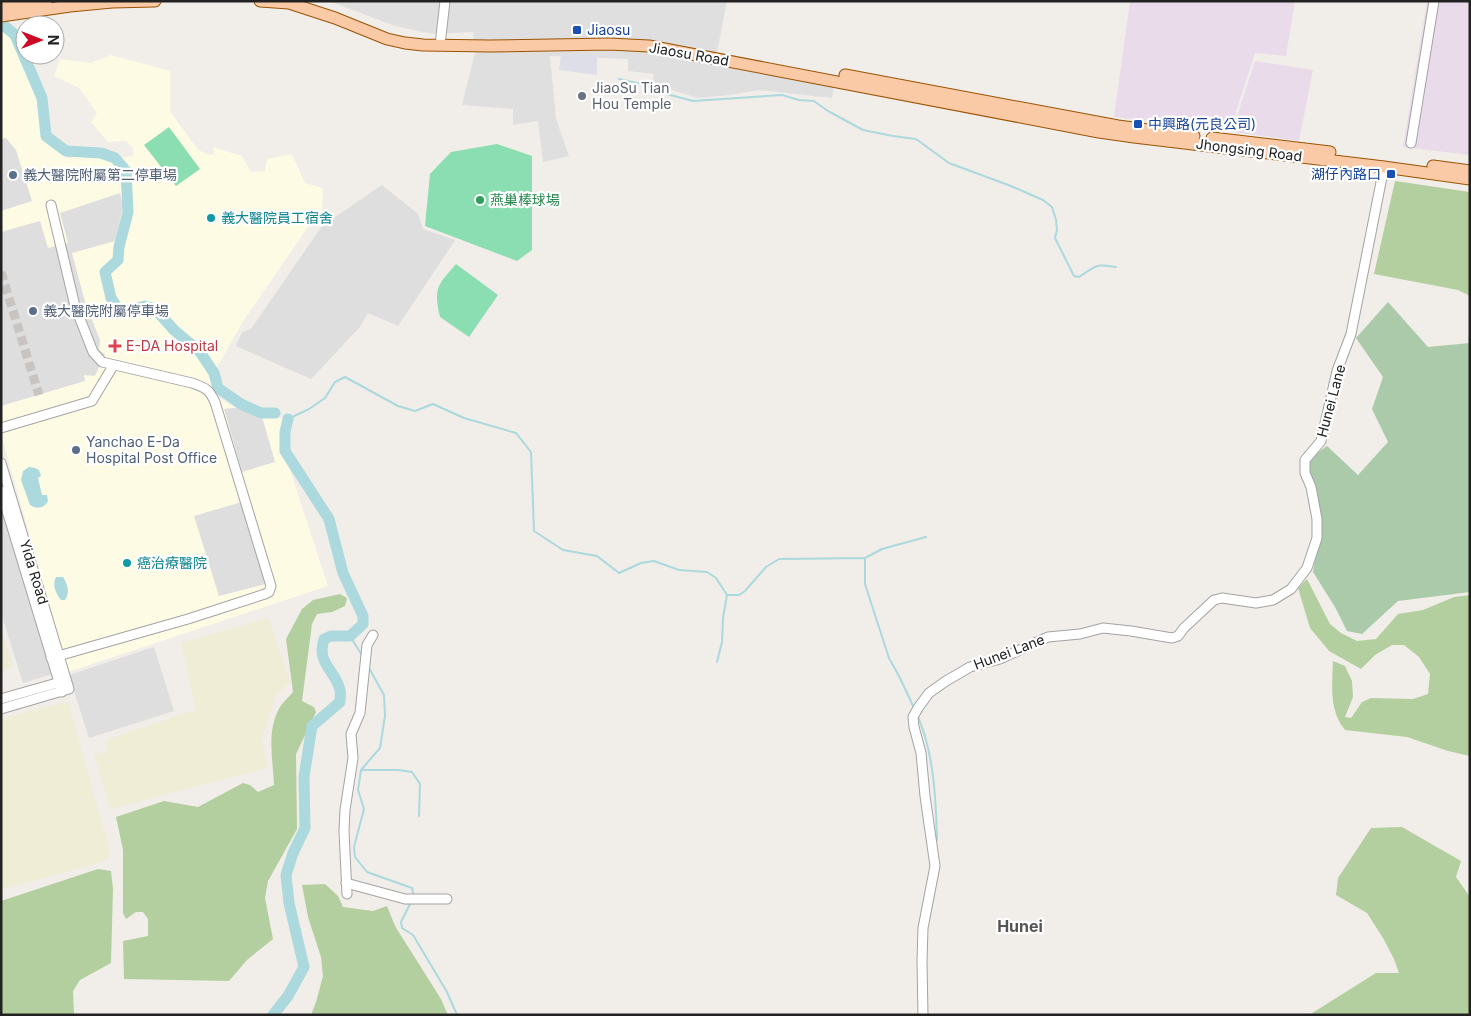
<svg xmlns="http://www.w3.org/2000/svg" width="1471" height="1016" viewBox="0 0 1471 1016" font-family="Inter,'Noto Sans TC',sans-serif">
<rect width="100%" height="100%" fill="#f1ede9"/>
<path fill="#e0dfdf" d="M 329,1 L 727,1 L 719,42 L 714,64 L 834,85 L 832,98 L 759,90 L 729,95 L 698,98 L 652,84 L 654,74 L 628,71 L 628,59 L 550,56 L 556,119 L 569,156 L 543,162 L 538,121 L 513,125 L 513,109 L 462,105 L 475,53 L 473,32 L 433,34 L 395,26 Z"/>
<path fill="#eadbea" d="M 1130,1 L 1295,1 L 1286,56 L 1255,53 L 1230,130 L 1114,117 Z
M 1427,1 L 1470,1 L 1470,155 L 1403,147 Z
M 1255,61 L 1313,70 L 1299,141 L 1232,132 Z"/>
<path fill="#fefbe5" d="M 1,30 L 16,41 L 37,98 L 41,136 L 67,158 L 94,156 L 107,159 L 133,156 L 133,148 L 126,141 L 108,142 L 91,122 L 97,113 L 79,88 L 54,76 L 60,59 L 91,63 L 111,55 L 170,71 L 170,111 L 198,150 L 209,155 L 214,154 L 213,147 L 242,156 L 251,172 L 265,171 L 267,159 L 292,154 L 305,183 L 323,188 L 322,214 L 312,221 L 242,323 L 216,369 L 217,397 L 239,410 L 283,419 L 285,455 L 328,586 L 68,672 L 1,434 Z"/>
<path fill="#efedd5" d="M 269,618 L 290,682 L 275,697 L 262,738 L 267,768 L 110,809 L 94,755 L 108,750 L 106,740 L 196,710 L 181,643 Z
M 1,629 L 13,666 L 1,673 Z
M 61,703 L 69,704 L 109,849 L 109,856 L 102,862 L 1,890 L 1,719 Z"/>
<path fill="#b4cf9f" d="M 1395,181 L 1470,192 L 1470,296 L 1458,290 L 1374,274 Z
M 1307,579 L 1330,624 L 1341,633 L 1357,641 L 1376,639 L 1398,614 L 1423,610 L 1454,597 L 1470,595 L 1470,756 L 1448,751 L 1407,737 L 1345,730 C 1329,711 1332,685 1333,661 L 1345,666 L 1352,681 L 1353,697 L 1345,717 L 1351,718 L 1362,702 L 1371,698 L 1413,699 L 1428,694 L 1430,674 L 1419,657 L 1404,645 L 1392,645 L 1375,655 L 1361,669 L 1329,651 L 1310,628 L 1298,588 Z
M 340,594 L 347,598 L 345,606 L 332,612 L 317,614 L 312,624 L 302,701 L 314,707 L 316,712 L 296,754 L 297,829 L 268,881 L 265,898 L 273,939 L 247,960 L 229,981 L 124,979 L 123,941 L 148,936 L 148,919 L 143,912 L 136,912 L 126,919 L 123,913 L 123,850 L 116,817 L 164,801 L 198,807 L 243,783 L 250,785 L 258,792 L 274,785 C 273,759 266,731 280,707 C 283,702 289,697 293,692 L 286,639 L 302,609 L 313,600 Z
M 1402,827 L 1461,861 L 1456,877 L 1470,897 L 1470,1015 L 1309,1015 L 1376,973 L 1399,973 L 1394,959 L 1383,938 L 1367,913 L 1336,895 L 1338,878 L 1371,828 Z
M 98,869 L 111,871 L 113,889 L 111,963 L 80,980 L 73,991 L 74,1015 L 1,1015 L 1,901 Z
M 325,884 L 338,896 L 343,907 L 373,911 L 387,906 L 395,926 L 441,999 L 448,1015 L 311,1015 L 316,1002 L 323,976 L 321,957 L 308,917 L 302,885 Z"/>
<path fill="#aacaaa" d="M 1388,302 L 1428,347 L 1470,343 L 1470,592 L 1398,601 L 1362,634 L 1347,631 L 1335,607 L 1313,572 L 1320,526 L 1307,468 L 1313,456 L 1327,446 L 1358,475 L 1388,442 L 1372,409 L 1383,377 L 1356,338 Z"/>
<path fill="#8adeb1" d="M 169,127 L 200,169 L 176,186 L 144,145 Z
M 497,144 L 532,156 L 532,250 L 517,261 L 425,226 L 430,174 L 451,152 Z
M 456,264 L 498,295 L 469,337 L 440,317 C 433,287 438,285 456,264 Z"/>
<path fill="#dedede" d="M 6,138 L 16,150 L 32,201 L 1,211 L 1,139 Z
M 382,185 L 418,214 L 423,229 L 455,240 L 398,326 L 368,313 L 359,328 L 311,379 L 236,346 L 242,332 L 251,329 L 322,226 Z
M 120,193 L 123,207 L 115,241 L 72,253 L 85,302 L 100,340 L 99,350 L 105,354 L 95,376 L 84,375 L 85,381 L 1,406 L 1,232 L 40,221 L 48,248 L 68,243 L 60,213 Z
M 242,407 L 261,413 L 275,462 L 242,472 L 224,409 Z
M 242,502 L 266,584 L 219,596 L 194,516 Z
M 1,504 L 52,674 L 23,683 L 1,613 Z
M 154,647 L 174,711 L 89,738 L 69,675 Z"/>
<path fill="#dddee7" d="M 563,52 L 597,55 L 597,75 L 559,70 L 561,54 Z"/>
<path fill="#abd9dd" d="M 29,467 L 35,468 L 39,470 L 41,476 L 38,478 L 42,495 L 47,495 L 48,501 C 44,508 38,510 30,505 L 21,480 L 23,471 Z
M 56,577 L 63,577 C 68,585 70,592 65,600 L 61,600 C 56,594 52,585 56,577 Z"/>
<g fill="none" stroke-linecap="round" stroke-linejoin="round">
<path stroke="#abd9dd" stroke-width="2" d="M 619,79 L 646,85 L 663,93 L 693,101 L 782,95 L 799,100 L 814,101 L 828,111 L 863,130 L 893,136 L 916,139 L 949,163 L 1011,186 L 1043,200 L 1052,207 L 1056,220 L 1057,230 L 1055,238 L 1074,276 L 1079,277 C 1096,266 1096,263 1116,267
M 288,419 L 309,409 L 325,398 L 335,382 L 345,377 L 398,406 L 415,411 L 433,404 L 464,418 L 516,433 L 531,452 L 534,531 L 563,550 L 597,556 L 619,573 L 641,563 L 654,561 L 679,570 L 707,572 L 716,578 L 727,595 L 739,595 L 745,591 L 766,567 L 779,559 L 865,558 L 882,549 L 926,537
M 865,558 L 865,584 L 889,658 L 900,678 L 914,708
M 350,636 L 363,657
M 717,662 L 722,642 L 723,618 L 727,595
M 369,668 L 384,695 L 385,716 L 380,748 L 361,770 L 358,790 L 364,809 L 354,847 L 355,857 L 367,872 L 412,888 L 414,896
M 918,717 C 934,753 936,801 937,840
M 361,770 L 398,770 L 412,772 L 420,784 L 419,816
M 411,902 L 401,922 L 402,928 L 413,935 L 447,992 L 457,1015"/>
<path stroke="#abd9dd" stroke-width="11" d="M 1,23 L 15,35 L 42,98 L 46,136 L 66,151 L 101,153 L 115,158 L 126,171 L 128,212 L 119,247 L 118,260 L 105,272 L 111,298 L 118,309 L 130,310 L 145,306 L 152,308 L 157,311 L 174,330 L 200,352 L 214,373 L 218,388 L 241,404 L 261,413 L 275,413
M 273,1015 L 288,996 L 304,967 L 289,903 L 286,875 L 293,853 L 305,828 L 304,777 L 312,726 L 340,702 C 340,698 341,693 340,690 C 335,669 316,664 324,639 L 331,636 L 350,636 L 363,624 L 363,616 L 343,573 L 329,519 L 285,451 L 285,432 L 288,419"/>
<path stroke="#c8c4c1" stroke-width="9" stroke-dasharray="9 4.5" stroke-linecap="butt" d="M 1,272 L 39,395"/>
<g stroke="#a3a3a3" stroke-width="11">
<path id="minor" d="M 440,45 L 445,1
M 1411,143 L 1434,1
M 51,205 L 75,306 L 93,352 L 102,362 L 192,383 C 206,388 209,389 215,402 L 271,586 L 269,592 L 265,594 L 188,619 L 51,658
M 1,428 L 92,401 L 113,366
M 1,463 L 69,689 L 1,709
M 1,491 L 62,692
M 1,699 L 64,681
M 346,883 L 405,899 L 447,899
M 347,894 L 344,831 L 345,810 L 353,758 L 351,734 L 360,713 L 367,645 L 373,635
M 923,1015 L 922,961 L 923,928 L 935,866 L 925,796 L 921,753 L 914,727 L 913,717 L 918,708 L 929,693 L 946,681 L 970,667 L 1000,659 L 1048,637 L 1080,634 L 1103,628 L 1131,631 L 1172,638 L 1178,636 L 1184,628 L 1214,600 L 1222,598 L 1256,603 L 1273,600 L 1291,589 L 1307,568 L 1317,538 L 1317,519 L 1311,487 L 1305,473 L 1305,460 L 1321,441 L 1337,371 L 1351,334 L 1384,167"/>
</g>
<g stroke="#9b5304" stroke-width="13">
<path id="major" d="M 260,1 L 289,3 L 335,18 L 387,39 L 405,43 L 423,45 L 490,46 L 609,44 L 649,46 L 1099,132 L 1134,137 L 1384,167 L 1470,179
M 1,8 L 46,1
M 1,16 L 70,6 L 112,2 L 155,1
M 845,75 L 1118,126 L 1194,136
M 1212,138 L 1330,152
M 1433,166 L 1470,171"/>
</g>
<use href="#minor" stroke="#fff" stroke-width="9"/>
<use href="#major" stroke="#fac9a5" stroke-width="11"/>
</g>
<g fill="#1a4fb4" stroke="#fff" stroke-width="2">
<rect x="572" y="25" width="10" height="10" rx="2.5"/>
<rect x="1133" y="119" width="10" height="10" rx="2.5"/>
<rect x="1386" y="169" width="10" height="10" rx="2.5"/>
</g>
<circle fill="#6b7280" stroke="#fff" stroke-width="2" cx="582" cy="96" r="5"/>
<g fill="#5c6f8a" stroke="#fff" stroke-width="2">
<circle cx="13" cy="175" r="5"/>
<circle cx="33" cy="311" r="5"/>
<circle cx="76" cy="450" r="5"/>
</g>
<circle fill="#2e9e5b" stroke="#fff" stroke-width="2" cx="480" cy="200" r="5"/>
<g fill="#0f9aa8" stroke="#fff" stroke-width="2">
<circle cx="211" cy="218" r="5"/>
<circle cx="127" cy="563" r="5"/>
</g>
<path fill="#e0444e" stroke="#fff" stroke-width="2" d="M112.5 338.5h5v5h5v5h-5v5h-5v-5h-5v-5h5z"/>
<g text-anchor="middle" stroke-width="4.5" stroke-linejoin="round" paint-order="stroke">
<g font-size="14" fill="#164399" stroke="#fff" text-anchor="start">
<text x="587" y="35">Jiaosu</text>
<text x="1148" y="129">中興路(元良公司)</text>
<text x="1381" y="179" text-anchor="end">湖仔內路口</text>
</g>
<g font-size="14" fill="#222" stroke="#fff">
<text transform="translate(689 54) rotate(10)" y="5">Jiaosu Road</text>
<text transform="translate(1249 150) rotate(7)" y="5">Jhongsing Road</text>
<text transform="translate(1331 401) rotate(-75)" y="5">Hunei Lane</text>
<text transform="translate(34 572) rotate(73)" y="5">Yida Road</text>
<text transform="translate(1009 652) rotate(-21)" y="5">Hunei Lane</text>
</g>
<g font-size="14" fill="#5b616d" stroke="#fff" text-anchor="start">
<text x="592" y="93">JiaoSu Tian<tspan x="592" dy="16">Hou Temple</tspan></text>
</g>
<g font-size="14" fill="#4e5e75" stroke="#fff" text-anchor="start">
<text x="23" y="180">義大醫院附屬第二停車場</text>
<text x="43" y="316">義大醫院附屬停車場</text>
<text x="86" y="447">Yanchao E-Da<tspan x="86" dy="16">Hospital Post Office</tspan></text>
</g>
<g font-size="14" fill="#27864d" stroke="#fff" text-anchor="start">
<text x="490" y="205">燕巢棒球場</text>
</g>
<g font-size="14" fill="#0d838f" stroke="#fff" text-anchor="start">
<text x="221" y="223">義大醫院員工宿舍</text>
<text x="137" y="568">癌治療醫院</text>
</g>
<g font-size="14" fill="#be3a42" stroke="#fff" text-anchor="start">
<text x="126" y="351">E-DA Hospital</text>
</g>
<g font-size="16" font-weight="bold" fill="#555" stroke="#fff">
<text x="1020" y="932">Hunei</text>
</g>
</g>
<rect width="1471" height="1016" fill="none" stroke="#222222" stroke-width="5"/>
<g transform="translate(40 40) rotate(90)"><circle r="24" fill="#ffffff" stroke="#a7a7a7"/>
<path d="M0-4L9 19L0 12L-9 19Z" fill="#ce0523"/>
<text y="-8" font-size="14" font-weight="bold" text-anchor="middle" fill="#222222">N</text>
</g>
</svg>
